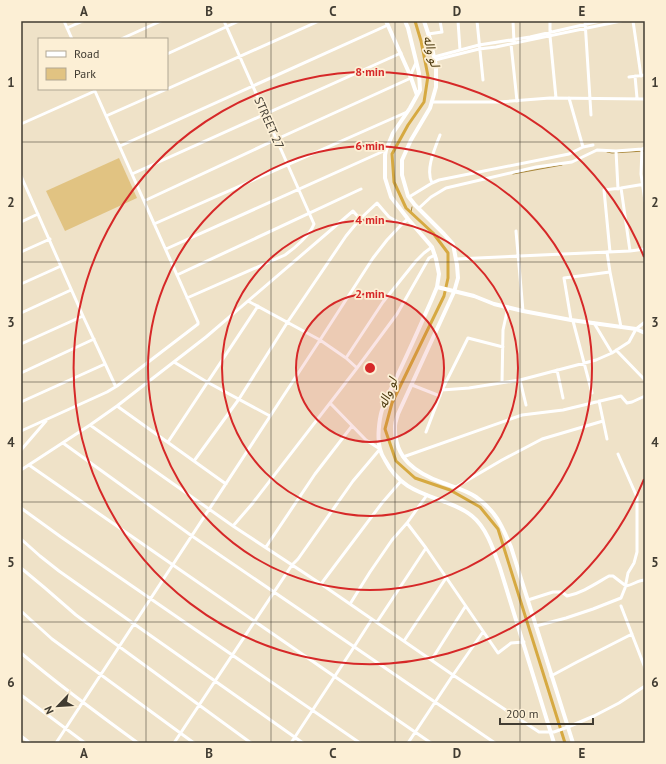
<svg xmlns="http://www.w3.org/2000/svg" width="666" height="764" viewBox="0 0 666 764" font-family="'PT Sans','Noto Sans Arabic',sans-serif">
<rect width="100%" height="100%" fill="#efe2c8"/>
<path fill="#e1c382" d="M 119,158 L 137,198 L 65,231 L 46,191 Z"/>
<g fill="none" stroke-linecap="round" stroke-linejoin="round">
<path stroke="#a9883c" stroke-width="1" d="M 607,152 L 612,153 L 645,151
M 513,174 L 562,165
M 411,212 L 412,207"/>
<path stroke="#d6a941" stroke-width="3" d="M 415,21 L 421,41 L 428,76 L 424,102 L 408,125 L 392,154 L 394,182 L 406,208 L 433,233 L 448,253 L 448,278 L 444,296 L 392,403 L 385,429 L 396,461 L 415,478 L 450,490 L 480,507 L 498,529 L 565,743"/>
<path stroke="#fff" stroke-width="3" d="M 64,21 L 72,39
M 458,21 L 460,50
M 477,21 L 483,80
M 513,21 L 514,42
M 550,21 L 550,36 L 556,98
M 585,21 L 591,115
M 633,21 L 641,76
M 67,28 L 83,21
M 428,34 L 442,32 L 440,21
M 121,39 L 161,21
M 511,44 L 517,101
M 167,54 L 239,21
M 434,57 L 479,45 L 530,37 L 600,21
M 435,60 L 479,49 L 496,47 L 621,21
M 410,76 L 416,63
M 635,76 L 637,98
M 629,77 L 645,75
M 167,89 L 319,21
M 569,98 L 583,147
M 432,102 L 499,102 L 550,98 L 645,99
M 106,116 L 167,89
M 21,124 L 95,91
M 120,146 L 388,25
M 642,149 L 641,174 L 645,201
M 616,151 L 618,189
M 132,174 L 401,53
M 21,176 L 83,316 L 115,385 L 116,386
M 432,183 C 425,170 435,148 440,135
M 621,188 L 630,251
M 409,197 L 432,183 L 439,180 L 569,154 L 583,147 L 593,145
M 144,201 L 277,139 L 411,78
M 419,208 L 431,197 L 446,188 L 536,167 L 572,162 L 597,150 L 616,151 L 642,149 L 645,148
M 21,222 L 38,214
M 154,224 L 407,112
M 516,231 L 523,311
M 166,249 L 386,150
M 21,252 L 50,239
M 607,252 L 610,272 L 621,327
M 610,252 L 604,190 L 621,188 L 645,184
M 456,259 L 630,251 L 645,249
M 177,275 L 361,189
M 21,284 L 61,266
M 187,298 L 285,255 C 295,248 310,235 314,224 L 224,21
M 248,301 L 320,340 L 346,358 L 357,368
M 21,313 L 71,290
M 571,320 L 564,278 L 610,272
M 573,321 L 592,393
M 594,323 L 612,353
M 21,344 L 83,316
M 616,350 L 645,380
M 346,358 L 383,302 L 416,261 L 424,253 L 432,247
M 174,362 L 207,382 L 270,416
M 557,370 L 563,398
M 21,373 L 94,339
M 520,380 L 526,405
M 502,383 L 503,330 L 508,307
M 412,385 L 440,396
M 442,390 L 469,388 L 520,380 L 596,360 L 612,353 L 629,342 L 636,329 L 645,322
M 599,401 L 607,439
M 21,402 L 105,364
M 117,406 L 226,484
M 90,425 L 233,526 L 321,584 L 453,675 L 539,732 L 554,732 L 568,727 L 594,716 L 619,703 L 645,686
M 21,431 L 107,392 L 117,386 L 198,324 L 198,322 L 94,89
M 426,432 L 442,390 L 468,338 L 503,347
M 168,442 L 258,306
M 63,443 L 192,536 L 495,743
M 21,450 L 46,421
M 403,457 L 522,415 L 563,410 L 621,396 L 627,403 L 632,402 L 645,396
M 194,461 L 239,399 L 287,323 L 346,236 L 360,219
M 29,465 L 173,565 L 431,743
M 21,470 L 90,425 L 117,406 L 206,337 L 353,211 L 360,219 L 377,203 L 389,217 L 402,224
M 456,487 L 502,460 L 542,439 L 603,421
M 21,508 L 61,537 L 360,743
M 407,523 L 426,548 L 498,653 L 511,643 L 524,642
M 233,526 L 252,504 L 357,368 L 397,314 L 429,258 L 435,255
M 21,539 L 40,556 L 59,571 L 303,743
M 266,547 L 315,474 L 352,426
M 21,568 L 45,588 L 76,615 L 251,743
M 321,584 L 382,503 L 401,481
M 528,600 L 553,592 L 562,592 L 567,596 C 582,593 595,584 609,576 L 613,576 L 626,586 C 633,585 638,580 645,580
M 350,604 L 370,572 L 392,540 L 407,523 L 427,495
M 621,606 L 645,668
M 21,611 L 52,639 L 194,743
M 377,622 L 426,548
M 536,626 L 566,618 L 593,609 L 621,598 L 625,588 L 628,573 L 634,563 L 637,552 L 637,497 L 618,454
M 404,641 L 446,578
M 21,653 C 59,685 98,714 138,743
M 432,659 L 465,607
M 551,676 L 577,662 L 632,634
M 21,695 L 85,743
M 21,736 L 30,743
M 56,743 L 320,340 L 373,258 L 387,240 L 402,224 L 408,219
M 174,743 L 292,565 L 298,559 L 353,481 L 380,449 L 366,440 L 330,403
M 291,743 L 354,647 L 372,619
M 408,743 L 453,675 L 483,632"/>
<path stroke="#fff" stroke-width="4" d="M 386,21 L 410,75 L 417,95
M 405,21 L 408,28 L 419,73 L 420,90 L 410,108 L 393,133 L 386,150 L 385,155 L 385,178 L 391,197 L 408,219 L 432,247 L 436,259 L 439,274 L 437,287 L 432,299 C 421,324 410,349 398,374 C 393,385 386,398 382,410 C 379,420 377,439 380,449 C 381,453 383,457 385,460 C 399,487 418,492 445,502 C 455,506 464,509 472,516 C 487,528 494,551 500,568 L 554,743
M 424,21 L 430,39 L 436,66 L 436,87 L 430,108 L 411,140 L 402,160 L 402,175 L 408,196 L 415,205 L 444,234 L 453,244 L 457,265 L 458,278 L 454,292 L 398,414 C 397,418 395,422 395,426 C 394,459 416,473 443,483 C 454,487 466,490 476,497 C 496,511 502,526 511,547 L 573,743
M 437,287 L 474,296 L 494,304 L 523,311 L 571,320 L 636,329 L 645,333"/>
</g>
<path fill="none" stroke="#413c32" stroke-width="1" stroke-opacity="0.55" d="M 146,21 L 146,39M 271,21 L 271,743M 395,21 L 395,743M 520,21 L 520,743M 146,89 L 146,743M 21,142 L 645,142M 21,262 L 645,262M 21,382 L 645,382M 21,502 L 645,502M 21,622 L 645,622"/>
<circle cx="370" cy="368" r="74" fill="#d62828" fill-opacity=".12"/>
<g fill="none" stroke="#d62828" stroke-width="2">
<circle cx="370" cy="368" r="74"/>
<circle cx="370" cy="368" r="148"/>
<circle cx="370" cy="368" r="222"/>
<path d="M644 479A296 296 0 1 1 644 257"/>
</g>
<g text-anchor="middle" stroke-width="3.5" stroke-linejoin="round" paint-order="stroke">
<g font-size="12" fill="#413c32" stroke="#fcefd5">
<text transform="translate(269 123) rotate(66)" y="4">STREET 27</text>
</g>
<g font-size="13" font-style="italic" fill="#4b380c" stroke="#fcefd5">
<text transform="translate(432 51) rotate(76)" y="5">لو واله</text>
<text transform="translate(387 393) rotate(-68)" y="5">لو واله</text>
</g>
</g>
<circle cx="370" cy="368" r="6" fill="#d62828" stroke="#fcefd5" stroke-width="2"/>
<g font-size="12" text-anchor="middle" font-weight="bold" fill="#d62828" stroke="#fcefd5" stroke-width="3.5" stroke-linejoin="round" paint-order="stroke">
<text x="370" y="76">8 min</text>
<text x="370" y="150">6 min</text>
<text x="370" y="224">4 min</text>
<text x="370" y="298">2 min</text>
</g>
<rect width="666" height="764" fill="none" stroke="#fcefd5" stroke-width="44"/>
<rect x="38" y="38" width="130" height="52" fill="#fcefd5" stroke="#b1a794"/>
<rect x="46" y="51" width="20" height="6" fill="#ffffff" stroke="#b1a794"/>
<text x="74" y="58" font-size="12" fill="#413c32">Road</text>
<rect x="46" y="68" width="20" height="12" fill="#e1c382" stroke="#b1a794"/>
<text x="74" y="78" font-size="12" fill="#413c32">Park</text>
<g transform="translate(58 706) rotate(245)" stroke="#fcefd5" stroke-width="3" paint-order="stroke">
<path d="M0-3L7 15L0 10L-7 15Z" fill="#413c32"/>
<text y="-6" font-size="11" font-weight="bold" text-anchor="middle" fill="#413c32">N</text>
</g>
<path d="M500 718v6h93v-6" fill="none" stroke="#413c32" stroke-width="2"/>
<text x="506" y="718" font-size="12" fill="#413c32" stroke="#fcefd5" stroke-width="3" paint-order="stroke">200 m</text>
<rect x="22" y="22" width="622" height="720" fill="none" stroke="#413c32" stroke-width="1.5"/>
<g font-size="13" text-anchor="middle" font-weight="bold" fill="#413c32">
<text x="84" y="16">A</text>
<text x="209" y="16">B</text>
<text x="333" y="16">C</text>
<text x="457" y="16">D</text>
<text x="582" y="16">E</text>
<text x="11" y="87">1</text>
<text x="655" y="87">1</text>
<text x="11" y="207">2</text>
<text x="655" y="207">2</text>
<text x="11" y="327">3</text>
<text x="655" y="327">3</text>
<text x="11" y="447">4</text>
<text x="655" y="447">4</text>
<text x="11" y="567">5</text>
<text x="655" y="567">5</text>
<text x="11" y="687">6</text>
<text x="655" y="687">6</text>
<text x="84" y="758">A</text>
<text x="209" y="758">B</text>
<text x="333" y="758">C</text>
<text x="457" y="758">D</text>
<text x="582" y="758">E</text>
</g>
</svg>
